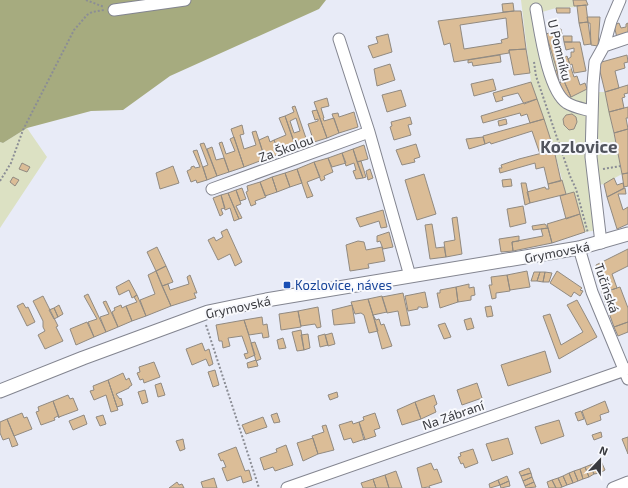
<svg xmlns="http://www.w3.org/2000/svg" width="628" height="488" viewBox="0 0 628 488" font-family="'Exo 2',sans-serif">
<rect width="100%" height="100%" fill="#e8ebf7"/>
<path fill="#dce1c3" d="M 521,0 L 575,0 L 577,7 L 556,8 L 542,12 L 546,34 L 557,70 L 553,72 L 558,86 L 571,97 L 587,89 L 597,92 L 605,92 L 622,174 L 604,184 L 593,186 L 599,230 L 585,232 L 574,192 L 566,194 L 554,150 L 531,82 Z
M 27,128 L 47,157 L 0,228 L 0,142 L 3,143 Z"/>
<path fill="#a6ab7f" d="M 0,0 L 326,0 L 319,9 L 170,76 L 123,110 L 91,111 L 27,128 L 3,143 L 0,142 Z"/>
<path fill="#dbbd97" stroke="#918a81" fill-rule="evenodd" d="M 573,0 L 586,0 L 588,5 L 574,6 Z
M 513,3 L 514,11 L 503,12 L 502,4 Z
M 586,5 L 588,22 L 579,23 L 577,6 Z
M 556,8 L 570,8 L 570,13 L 557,13 Z
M 514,11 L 521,11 L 526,49 L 509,50 L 509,53 L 454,62 L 450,43 L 444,45 L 438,21 ZM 506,18 L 508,38 L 501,40 L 502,43 L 464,49 L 460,25 Z
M 587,17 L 600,17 L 598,46 L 591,45 L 590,23 L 588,23 Z
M 579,23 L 588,22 L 591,44 L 584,45 Z
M 619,23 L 621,28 L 626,27 L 626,24 L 628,23 L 628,35 L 617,38 L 614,25 Z
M 561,29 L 562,34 L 554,36 L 562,59 L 567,56 L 570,65 L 557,70 L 546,34 Z
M 388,34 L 392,52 L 373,58 L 368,46 L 378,43 L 376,37 Z
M 563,36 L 572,36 L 572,42 L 564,42 Z
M 564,42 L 580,42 L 586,71 L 574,73 L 572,64 L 570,65 L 568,59 L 571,57 L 571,52 L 574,52 L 574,48 L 566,50 Z
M 526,49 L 530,73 L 514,75 L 509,50 Z
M 500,55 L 501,62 L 473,66 L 472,62 L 468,63 L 468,60 Z
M 627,55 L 628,62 L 624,63 L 625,68 L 615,71 L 619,88 L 605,92 L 598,63 Z
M 390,64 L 395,80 L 377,86 L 374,69 Z
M 570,65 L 574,77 L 577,76 L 580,85 L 585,83 L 587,89 L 571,97 L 564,81 L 561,82 L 560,79 L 563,78 L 560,70 Z
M 557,70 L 559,83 L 564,81 L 571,97 L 566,98 L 553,72 Z
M 493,79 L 496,90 L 474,96 L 471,84 Z
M 531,82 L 537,99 L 524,104 L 518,93 L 502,97 L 503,100 L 496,102 L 493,93 Z
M 628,85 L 628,93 L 624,94 L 625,97 L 622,98 L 624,108 L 609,112 L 605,92 Z
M 401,90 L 406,106 L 387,112 L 382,95 Z
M 327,98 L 329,106 L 321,108 L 324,118 L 323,118 L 324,121 L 334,118 L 339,133 L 327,138 L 314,102 Z
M 537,99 L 544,119 L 530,123 L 527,114 L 521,116 L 520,113 L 483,123 L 481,116 Z
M 295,106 L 308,144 L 296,148 L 285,116 L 294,112 L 292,107 ZM 296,118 L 300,131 L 294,133 L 290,121 Z
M 628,107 L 628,118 L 626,118 L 628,129 L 614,133 L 609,112 Z
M 317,110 L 327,138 L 314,142 L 308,124 L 318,121 L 318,119 L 315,120 L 312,111 Z
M 354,112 L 358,127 L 339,133 L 332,114 L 338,113 L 339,117 Z
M 572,114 L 576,117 L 577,122 L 574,129 L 569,130 L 564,125 L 563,119 L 566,115 Z
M 285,116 L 296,148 L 279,154 L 274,140 L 286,135 L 279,118 Z
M 410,117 L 412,124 L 408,125 L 411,135 L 394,140 L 390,127 L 392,126 L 391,122 Z
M 506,119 L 507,124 L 499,126 L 498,121 Z
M 544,119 L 554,150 L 540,154 L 532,131 L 491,144 L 490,142 L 485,144 L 483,136 Z
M 242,125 L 244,134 L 240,135 L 244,149 L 256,145 L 252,132 L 256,131 L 265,159 L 244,167 L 231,129 Z
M 628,129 L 628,173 L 622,174 L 614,133 Z
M 268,136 L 270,142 L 274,140 L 279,154 L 265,159 L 259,140 Z
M 234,137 L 244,167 L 229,172 L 219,143 L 222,142 L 226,154 L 235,151 L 230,139 Z
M 483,137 L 485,144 L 469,149 L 466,139 Z
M 204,143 L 217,176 L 207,180 L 203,167 L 208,165 L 200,144 Z
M 416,144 L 420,157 L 414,159 L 415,162 L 402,165 L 396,150 Z
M 364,145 L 368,159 L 357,162 L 353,149 Z
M 212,147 L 216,160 L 224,158 L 229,172 L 217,176 L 207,149 Z
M 353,149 L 363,178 L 356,179 L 353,171 L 356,170 L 354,163 L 346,166 L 342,153 Z
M 197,150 L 207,180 L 197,183 L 196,180 L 191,182 L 187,171 L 191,169 L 191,167 L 194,166 L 195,168 L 200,167 L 193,151 Z
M 554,150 L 561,181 L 548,184 L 544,167 L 536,169 L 535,163 L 500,173 L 499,168 L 502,168 L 501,165 L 519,159 Z
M 342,153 L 346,163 L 332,167 L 328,158 Z
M 328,158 L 333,172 L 324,176 L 325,179 L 321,181 L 314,162 Z
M 361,161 L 366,177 L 363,178 L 357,162 Z
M 314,162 L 320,177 L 307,182 L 313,196 L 307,198 L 297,169 Z
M 22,163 L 30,167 L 27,172 L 19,169 Z
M 173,166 L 179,183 L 160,189 L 156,173 Z
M 297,169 L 302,183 L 290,187 L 285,173 Z
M 370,169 L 373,178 L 368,180 L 366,171 Z
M 285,173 L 290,187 L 277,192 L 272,177 Z
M 628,173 L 628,186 L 624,187 L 622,174 Z
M 424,174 L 436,214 L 417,220 L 405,180 Z
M 13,177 L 19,180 L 15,186 L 10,182 Z
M 272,177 L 277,192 L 265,196 L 260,182 Z
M 614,178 L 617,185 L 623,183 L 624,188 L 607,197 L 604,184 Z
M 511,179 L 512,186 L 503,187 L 502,180 Z
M 562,180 L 566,194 L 530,203 L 527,192 L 545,187 L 546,189 L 549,189 L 548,184 Z
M 260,182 L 266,197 L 255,201 L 256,204 L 251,206 L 246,192 L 248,191 L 247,186 Z
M 521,183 L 526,183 L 530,203 L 525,205 Z
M 242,188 L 246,199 L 240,201 L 236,190 Z
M 625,188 L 626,194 L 618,194 L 623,210 L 628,207 L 628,224 L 617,229 L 607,197 Z
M 236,190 L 241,204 L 236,206 L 242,218 L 239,219 L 228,193 Z
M 574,192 L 580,214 L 566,219 L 560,196 Z
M 228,193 L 239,219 L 234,221 L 230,208 L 225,210 L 221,195 Z
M 221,195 L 225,208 L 221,209 L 223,214 L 220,216 L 213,198 Z
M 523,206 L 526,223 L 510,227 L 507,209 Z
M 383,210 L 387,227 L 381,228 L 379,221 L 360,227 L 356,218 Z
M 580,214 L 585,232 L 552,243 L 547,224 Z
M 457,217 L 462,254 L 446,257 L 444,242 L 455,240 L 452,218 Z
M 432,224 L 436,248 L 444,247 L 446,257 L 430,259 L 425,225 Z
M 545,224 L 548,228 L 533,230 L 532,226 Z
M 548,228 L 552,243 L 513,251 L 512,242 L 543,236 L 541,229 Z
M 227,229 L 242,262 L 235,266 L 230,254 L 218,260 L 208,240 L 214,237 L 216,241 L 223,237 L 221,232 Z
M 389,232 L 393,247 L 383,249 L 380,241 L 377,242 L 377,236 Z
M 519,236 L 519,241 L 512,242 L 513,251 L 501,252 L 499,239 Z
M 358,241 L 364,242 L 366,250 L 382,247 L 385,261 L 368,264 L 369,268 L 350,271 L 346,245 Z
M 157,247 L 166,266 L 156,271 L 147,252 Z
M 628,249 L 628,266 L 612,274 L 617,288 L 602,293 L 596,265 Z
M 166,266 L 173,282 L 162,286 L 156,271 Z
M 156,271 L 171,306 L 146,316 L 140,300 L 155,294 L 148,275 Z
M 527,271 L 530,287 L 510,290 L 507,275 Z
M 557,271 L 582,288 L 580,290 L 583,291 L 580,296 L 574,292 L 571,297 L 550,283 Z
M 534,272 L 540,272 L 537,281 L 531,281 Z
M 540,272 L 545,272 L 543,282 L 537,281 Z
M 545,272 L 552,273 L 549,282 L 543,282 Z
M 190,275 L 197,293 L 194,293 L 196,298 L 171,306 L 162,286 L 168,284 L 170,290 L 189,284 L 187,277 Z
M 507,275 L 510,291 L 496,293 L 496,298 L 492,299 L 489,285 L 492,285 L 491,277 Z
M 129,280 L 137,295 L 132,298 L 129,290 L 119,295 L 116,287 Z
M 469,284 L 469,288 L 474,287 L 475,295 L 471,296 L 471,300 L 458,302 L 456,287 Z
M 456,287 L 458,302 L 440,308 L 437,293 L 440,293 L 440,290 Z
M 620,287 L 628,308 L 628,322 L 614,327 L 602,293 Z
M 425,292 L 428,307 L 422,308 L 421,307 L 418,307 L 418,309 L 408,311 L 405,296 Z
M 403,293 L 410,325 L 401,326 L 398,311 L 387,313 L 382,297 Z
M 88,294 L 106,332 L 94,337 L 88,322 L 97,319 L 84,296 Z
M 137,295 L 146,316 L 132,321 L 126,306 L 137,302 L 134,297 Z
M 43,296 L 58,326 L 56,327 L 63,341 L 45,349 L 38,335 L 45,331 L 43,327 L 43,321 L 33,301 Z
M 382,296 L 387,312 L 373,315 L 368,299 Z
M 368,299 L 378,331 L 369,333 L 364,315 L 361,313 L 355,314 L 351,302 Z
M 577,300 L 597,337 L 559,359 L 543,316 L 550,314 L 561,345 L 583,332 L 567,305 Z
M 106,301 L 118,327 L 106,332 L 100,317 L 109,314 L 103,302 Z
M 23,303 L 26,308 L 28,307 L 35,322 L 27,326 L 17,306 Z
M 59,305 L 63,314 L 58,317 L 54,308 Z
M 121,305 L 122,308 L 126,306 L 132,321 L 118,327 L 112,312 L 115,310 L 114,308 Z
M 352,305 L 355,323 L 334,325 L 332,310 Z
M 491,306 L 493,316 L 487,317 L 485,307 Z
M 318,307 L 321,327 L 317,328 L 315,324 L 301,326 L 298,311 Z
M 54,308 L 58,317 L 54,319 L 49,310 Z
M 298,311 L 301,327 L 281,330 L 279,314 Z
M 373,315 L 376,320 L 379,319 L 381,325 L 384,324 L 392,346 L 382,349 Z
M 262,317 L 263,325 L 267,324 L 269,337 L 263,338 L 262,333 L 249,335 L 244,320 Z
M 471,318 L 474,328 L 467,330 L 464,320 Z
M 244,320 L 255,355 L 246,359 L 244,354 L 248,353 L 242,336 L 228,338 L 230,346 L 223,348 L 222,341 L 219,341 L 216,325 Z
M 87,322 L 94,337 L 76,345 L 70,329 Z
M 628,322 L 628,332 L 618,336 L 614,327 Z
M 445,323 L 451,337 L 444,339 L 438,325 Z
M 301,330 L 304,350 L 297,351 L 292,332 Z
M 332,333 L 335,344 L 328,346 L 325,335 Z
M 308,334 L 310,348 L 304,350 L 301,335 Z
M 325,334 L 328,345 L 320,347 L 318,336 Z
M 283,338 L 286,348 L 279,349 L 277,340 Z
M 255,342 L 261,359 L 256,361 L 251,343 Z
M 202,343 L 205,351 L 209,349 L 213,364 L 209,366 L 206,359 L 192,365 L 186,349 Z
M 545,351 L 551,372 L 508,386 L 501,365 Z
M 256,360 L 258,366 L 248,368 L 247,363 Z
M 154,362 L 160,377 L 144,383 L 143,379 L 140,380 L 137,373 L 140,372 L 139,367 Z
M 215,370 L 219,385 L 213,387 L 208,372 Z
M 123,373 L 126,380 L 129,378 L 132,385 L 129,387 L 129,388 L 116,394 L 120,399 L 121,398 L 123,405 L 117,407 L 108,380 Z
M 108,380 L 118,410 L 111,412 L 106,395 L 94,400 L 90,391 L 94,390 L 93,386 Z
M 161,383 L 165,395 L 158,397 L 155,385 Z
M 477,383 L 482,398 L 462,405 L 457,390 Z
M 145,390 L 148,402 L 142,404 L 138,392 Z
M 337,392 L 338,397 L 330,400 L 328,395 Z
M 68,395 L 70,399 L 73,398 L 78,410 L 59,417 L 53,401 Z
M 434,395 L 437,404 L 434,406 L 436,412 L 421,419 L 415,402 Z
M 53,401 L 59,418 L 58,416 L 54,418 L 55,420 L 41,425 L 36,412 L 39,411 L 38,407 Z
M 605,401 L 609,412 L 600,415 L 601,420 L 587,425 L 582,411 Z
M 415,402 L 421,419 L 402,425 L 397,410 Z
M 581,411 L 584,419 L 578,421 L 575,413 Z
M 22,413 L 24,418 L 27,417 L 32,429 L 14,436 L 7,419 Z
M 277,413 L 280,422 L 274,423 L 271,415 Z
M 375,413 L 380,428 L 374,430 L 376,436 L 364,440 L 359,422 L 364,420 L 363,417 Z
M 84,415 L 87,424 L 73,430 L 69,421 Z
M 103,415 L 106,424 L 100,426 L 96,417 Z
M 263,417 L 267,427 L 246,434 L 242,425 Z
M 7,419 L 18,445 L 12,447 L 9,438 L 3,440 L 0,433 L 0,422 Z
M 559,420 L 564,436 L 541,444 L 535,427 Z
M 352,421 L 353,424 L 359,422 L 365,439 L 353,443 L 351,438 L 344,440 L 339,425 Z
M 326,425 L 334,450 L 318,454 L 312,436 L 324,432 L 322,426 Z
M 601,432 L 602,437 L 594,440 L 592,435 Z
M 628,437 L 628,454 L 622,439 Z
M 313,438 L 318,454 L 303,461 L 297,443 Z
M 508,438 L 513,454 L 492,461 L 486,444 Z
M 183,439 L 185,449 L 180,451 L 176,441 Z
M 286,445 L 293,465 L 275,471 L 273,467 L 264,470 L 260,458 L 277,452 L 276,449 Z
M 236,447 L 245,471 L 249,470 L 252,480 L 243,483 L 241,476 L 227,481 L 222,468 L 226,467 L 223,460 L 221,461 L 218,454 Z
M 473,449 L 478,463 L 465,468 L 463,463 L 461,464 L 458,457 L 461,456 L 460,453 Z
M 601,461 L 605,470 L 600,473 L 596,463 Z
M 431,463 L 434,470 L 437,469 L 442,482 L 429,486 L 430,488 L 428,487 L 422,488 L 417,468 Z
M 596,463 L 600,473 L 594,474 L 590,465 Z
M 590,465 L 594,474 L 589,477 L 585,467 Z
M 585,467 L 589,477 L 583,479 L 580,469 Z
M 529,468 L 531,473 L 521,476 L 519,472 Z
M 580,469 L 583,479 L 578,481 L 574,471 Z
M 396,471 L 402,488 L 389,488 L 385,475 Z
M 574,471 L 578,481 L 573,483 L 569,473 Z
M 531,473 L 532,477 L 523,481 L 521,476 Z
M 569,473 L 573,483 L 567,485 L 563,476 Z
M 385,475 L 389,488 L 376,488 L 373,479 Z
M 507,476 L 509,481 L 500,485 L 498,480 Z
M 563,476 L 567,485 L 562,487 L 558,478 Z
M 532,477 L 534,482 L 525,486 L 523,481 Z
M 214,478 L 217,488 L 203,488 L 201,482 Z
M 558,478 L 562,487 L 560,488 L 556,488 L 552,480 Z
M 373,479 L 376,488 L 363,488 L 361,483 Z
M 498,480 L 500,485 L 490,488 L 489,484 Z
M 552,480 L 556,488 L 549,488 L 547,482 Z
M 509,481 L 510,486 L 501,488 L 500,485 Z
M 177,482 L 179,485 L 182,484 L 184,488 L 169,488 Z
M 534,482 L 536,487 L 526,488 L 525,486 Z"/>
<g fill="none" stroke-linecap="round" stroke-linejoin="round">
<g stroke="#838590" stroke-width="13">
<path id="minor" d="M 536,9 C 540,31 548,91 567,103 C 573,107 584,109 591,111
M 114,10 L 185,0
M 339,39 L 369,132 L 410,276
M 604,46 L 628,38
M 212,189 L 369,132
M 601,243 L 591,157 L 593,84 L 595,62 L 604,46 L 611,21 L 620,0
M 579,248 L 592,292 L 628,379
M 287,488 L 628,369
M 613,488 L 628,482"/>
</g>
<g stroke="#838590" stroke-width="15">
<path id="major" d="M 0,391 L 83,358 L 208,312 L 266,300 L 579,248 L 628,234"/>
</g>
<path stroke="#8b8d95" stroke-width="2" stroke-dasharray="2 2" stroke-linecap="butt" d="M 86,0 L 104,7
M 534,62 L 536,76 L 570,176 L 576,189 L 588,233
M 603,169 L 621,166
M 0,181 L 11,163 L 23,130 L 74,30 L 87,15 L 92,12 L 104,10
M 206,325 L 259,488"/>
<use href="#minor" stroke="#fff" stroke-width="11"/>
<use href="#major" stroke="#fff" stroke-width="13"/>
</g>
<rect fill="#1a4fb4" stroke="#f8f9fd" stroke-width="1.5" x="283" y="281" width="8" height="8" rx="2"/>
<g text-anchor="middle" stroke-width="4" stroke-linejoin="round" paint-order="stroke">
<g font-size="13" fill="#393a3f" stroke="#f8f9fd">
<text transform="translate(560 50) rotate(76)" y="5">U Pomníku</text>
<text transform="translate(286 148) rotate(-20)" y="5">Za Školou</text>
<text transform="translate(557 252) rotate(-11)" y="5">Grymovská</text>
<text transform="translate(607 288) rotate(71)" y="5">Tučínská</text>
<text transform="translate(238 307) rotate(-12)" y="5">Grymovská</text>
<text transform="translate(453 415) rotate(-19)" y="5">Na Zábraní</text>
</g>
<g font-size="13" fill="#164399" stroke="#f8f9fd" text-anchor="start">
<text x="295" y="290">Kozlovice, náves</text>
</g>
<g font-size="17" font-weight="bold" fill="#51545d" stroke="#f8f9fd">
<text x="579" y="153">Kozlovice</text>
</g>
</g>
<g transform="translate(600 460) rotate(22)" stroke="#f8f9fd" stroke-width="3" paint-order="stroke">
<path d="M0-3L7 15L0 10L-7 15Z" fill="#393a3f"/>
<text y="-6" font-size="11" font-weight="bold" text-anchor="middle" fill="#393a3f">N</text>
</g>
</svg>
